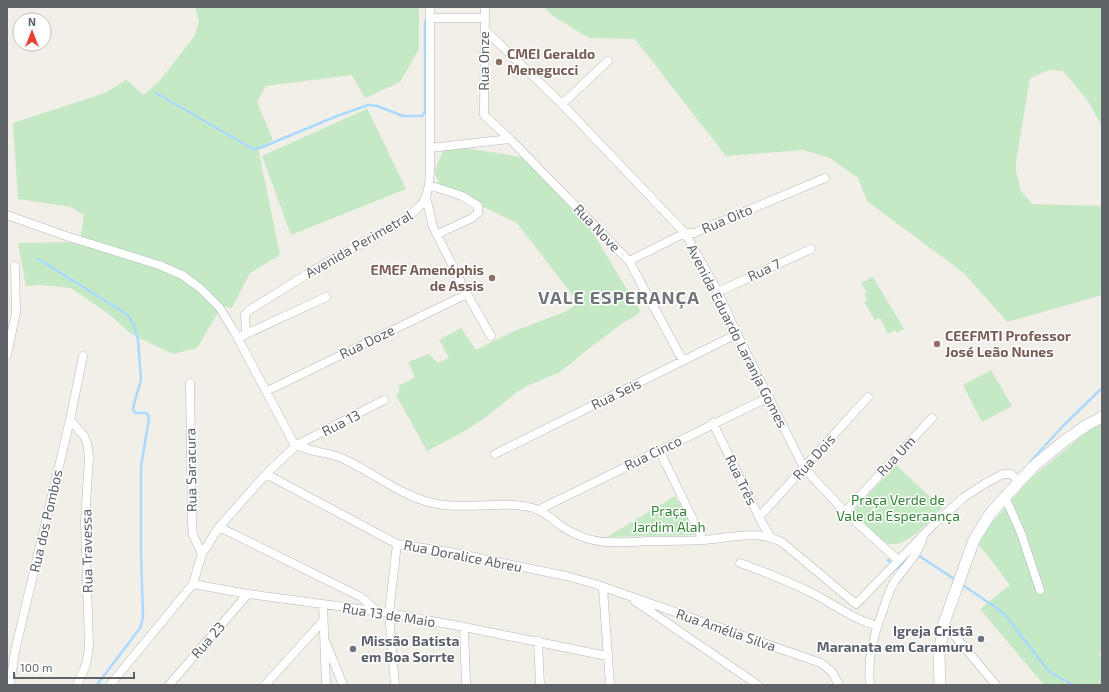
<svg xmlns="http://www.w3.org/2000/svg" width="1109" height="692" viewBox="0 0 1109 692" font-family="'Exo 2',sans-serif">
<rect width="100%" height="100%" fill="#f1efe8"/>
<path fill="#c5e8c5" d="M 195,7 L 419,7 L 419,49 L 400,82 L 365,98 L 352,75 L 266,86 L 257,102 L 273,140 L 258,148 L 280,255 L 250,273 L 232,308 L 222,306 L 197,348 L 173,354 L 131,334 L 110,315 L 71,288 L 40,285 L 26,286 L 18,243 L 80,242 L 84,215 L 71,207 L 18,199 L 13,123 L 105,93 L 126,80 L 144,95 L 161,79 L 194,37 L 195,37 L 195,35 L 199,22 Z
M 544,7 L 1102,7 L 1102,126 L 1088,101 L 1063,71 L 1049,70 L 1030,78 L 1016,162 L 1016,172 L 1021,191 L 1032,204 L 1102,206 L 1102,295 L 1007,322 L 964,273 L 867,201 L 858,178 L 830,158 L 803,150 L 726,156 L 635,39 L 589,38 L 553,16 Z
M 367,108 L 406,189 L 291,235 L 262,156 L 360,112 Z
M 453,146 L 527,158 L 587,223 L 640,311 L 638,314 L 623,323 L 592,346 L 560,372 L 527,386 L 517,392 L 490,414 L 465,431 L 427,451 L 396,395 L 399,392 L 399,386 L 415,377 L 408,362 L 429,354 L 438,363 L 449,358 L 439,340 L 461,328 L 476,350 L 512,332 L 567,311 L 574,306 L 574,297 L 517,223 L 440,186 L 434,172 L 443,151 Z
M 873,277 L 904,329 L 897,333 L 895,330 L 888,334 L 880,318 L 875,320 L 864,302 L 867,300 L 864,294 L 867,292 L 861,283 Z
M 991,370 L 1012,406 L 982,422 L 963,385 Z
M 1102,424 L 1102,652 L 1099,654 L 1102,661 L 1102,685 L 1044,685 L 980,609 L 1010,585 L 976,541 L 1030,479 L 1088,431 Z
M 896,465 L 942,508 C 931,519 905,551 887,543 C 877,538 861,520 852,512 Z
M 675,496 L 698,535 L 607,537 Z"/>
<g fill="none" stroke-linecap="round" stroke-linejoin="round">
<path stroke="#aadaff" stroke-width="2.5" d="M 156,93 L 253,149 L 260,148 L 337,116 L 368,105 L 377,106 L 403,116 L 422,116 L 425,112 L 425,22 L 428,18
M 38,259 L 122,311 L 128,316 L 133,323 L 138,340 L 141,380 L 134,404 L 133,410 L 136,413 L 146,413 L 148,415 L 149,419 L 141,466 L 141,553 L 143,618 L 140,628 L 97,685
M 1031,461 L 1063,426 L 1102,388
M 918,555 L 957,581
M 888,560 L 897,568 L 911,554
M 961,584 L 998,609 L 1006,616 L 1047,669 L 1053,674 L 1073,685"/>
<g stroke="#b5b8bc" stroke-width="9">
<path id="street" d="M 485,7 L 484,115 L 510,139 L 629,261 L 683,361
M 430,18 L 484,18
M 485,30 L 562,104 L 685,233 L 718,292 L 737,334 L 804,468 L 845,512 L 898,560
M 562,104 L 608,61
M 430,148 L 510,139
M 429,185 L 462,196 L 478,206 L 478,213 L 472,218 L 438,234
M 426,197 L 433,227 L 467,294 L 491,336
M 7,215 L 66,236 L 159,265 L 182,275 L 200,288 L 219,307 L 234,331 L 293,442 C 303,451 325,452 339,457 C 371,470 402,498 437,504 C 468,510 502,500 533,508 C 544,511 552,519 561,526 C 575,535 593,542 609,542 C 622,543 636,542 649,541 C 667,541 685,541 703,540 C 729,538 759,529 783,543 L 856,604 L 933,525 L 963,498 L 984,484 L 1003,474 L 1011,474 L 1019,481
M 629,261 L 685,233 L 694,233 L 825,178
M 718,292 L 811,249
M 246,333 L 245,315 L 248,311 L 312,271 L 399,223 L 411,214 L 422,204 L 426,197 L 429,185 L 430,170 L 430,7
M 242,336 L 326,297
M 7,355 L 16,312 L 15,266
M 190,383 L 192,524 L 193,535 L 202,554
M 267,391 L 467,294
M 70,420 L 84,436 L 87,443 L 89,457 L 85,522 L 89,646 L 86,665 L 77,685
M 713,423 L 759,517 L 770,537
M 659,450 L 703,540
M 495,454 L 737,334
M 266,474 L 397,544 L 450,552 L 566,576 L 592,583 L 821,663 L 832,672 L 839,685
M 1005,497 L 1021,533 L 1040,590
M 538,510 L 769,397
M 845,512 L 932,418
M 759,517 L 868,397
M 219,527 L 361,597 L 378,612
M 740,563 C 765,572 790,582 814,594 C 835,605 853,619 877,626
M 193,584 L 248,594 L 389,613 L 464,627 L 607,656
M 603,588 L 610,685
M 635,601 L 758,685
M 323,605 L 326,685
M 944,623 L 996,685
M 464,627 L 466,685
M 538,641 L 540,685
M 326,643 L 343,685
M 10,685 L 15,651 L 70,420 L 83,356
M 110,685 L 193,584 L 202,554 L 219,527 L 266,474 L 297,445 L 384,400
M 169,685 L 248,594
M 265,685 L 323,621
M 395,685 L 389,613 L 397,544
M 870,685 C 867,658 874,635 883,610 C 886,600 889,590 895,581 C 906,565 918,556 924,535"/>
</g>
<g stroke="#b6babf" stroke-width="12">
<path id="secondary" d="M 940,685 L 939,656 L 944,623 L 974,540 L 990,514 L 1005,497 L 1035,465 L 1063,442 L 1087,425 L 1102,417"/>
</g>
<use href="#street" stroke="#fff" stroke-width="8"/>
<use href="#secondary" stroke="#fff" stroke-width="11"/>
</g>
<g fill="#8d6e63" stroke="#fff" stroke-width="1.5">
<circle cx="499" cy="62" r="4"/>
<circle cx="492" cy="278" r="4"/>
<circle cx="937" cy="344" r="4"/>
</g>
<g fill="#6b7280" stroke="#fff" stroke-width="1.5">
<circle cx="981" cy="639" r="4"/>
<circle cx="353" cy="649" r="4"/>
</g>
<g text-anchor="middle" stroke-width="3" stroke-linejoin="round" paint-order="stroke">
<g font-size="14" font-weight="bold" fill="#785e54" stroke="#fff" text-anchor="start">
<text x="507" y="59">CMEI Geraldo<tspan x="507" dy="16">Menegucci</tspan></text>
<text x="484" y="275" text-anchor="end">EMEF Amenóphis<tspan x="484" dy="16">de Assis</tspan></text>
<text x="945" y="341">CEEFMTI Professor<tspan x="945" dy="16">José Leão Nunes</tspan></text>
</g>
<g font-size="14" fill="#5f6368" stroke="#fff">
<text transform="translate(484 61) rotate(-90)" y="5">Rua Onze</text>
<text transform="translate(727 219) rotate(-23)" y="5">Rua Oito</text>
<text transform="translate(597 228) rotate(46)" y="5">Rua Nove</text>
<text transform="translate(359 244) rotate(-30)" y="5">Avenida Perimetral</text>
<text transform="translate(764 270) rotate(-25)" y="5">Rua 7</text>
<text transform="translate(737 336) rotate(63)" y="5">Avenida Eduardo Laranja Gomes</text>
<text transform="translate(367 342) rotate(-26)" y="5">Rua Doze</text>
<text transform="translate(616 394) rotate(-26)" y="5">Rua Seis</text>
<text transform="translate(341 423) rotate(-27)" y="5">Rua 13</text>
<text transform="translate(653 453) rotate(-26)" y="5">Rua Cinco</text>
<text transform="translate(896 456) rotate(-47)" y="5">Rua Um</text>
<text transform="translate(814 457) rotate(-48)" y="5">Rua Dois</text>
<text transform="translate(191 470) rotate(-91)" y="5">Rua Saracura</text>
<text transform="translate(741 480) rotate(64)" y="5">Rua Três</text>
<text transform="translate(46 521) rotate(-77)" y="5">Rua dos Pombos</text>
<text transform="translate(87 551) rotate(-91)" y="5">Rua Travessa</text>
<text transform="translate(463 556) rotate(11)" y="5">Rua Doralice Abreu</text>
<text transform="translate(389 615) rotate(9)" y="5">Rua 13 de Maio</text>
<text transform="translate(726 630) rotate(19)" y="5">Rua Amélia Silva</text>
<text transform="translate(208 640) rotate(-49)" y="5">Rua 23</text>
</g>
<g font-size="14" fill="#348238" stroke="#fff">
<text x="898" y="505">Praça Verde de<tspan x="898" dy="16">Vale da Esperaança</tspan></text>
<text x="669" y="516">Praça<tspan x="669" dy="16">Jardim Alah</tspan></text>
</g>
<g font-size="14" font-weight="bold" fill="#5b616d" stroke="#fff" text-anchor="end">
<text x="973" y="636">Igreja Cristã<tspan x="973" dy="16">Maranata em Caramuru</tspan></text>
<text x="361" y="646" text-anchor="start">Missão Batista<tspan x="361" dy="16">em Boa Sorrte</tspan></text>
</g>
<g font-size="18" font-weight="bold" letter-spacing="1" fill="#70757a" stroke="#fff">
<text x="619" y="304">VALE ESPERANÇA</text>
</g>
</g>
<rect width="1109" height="692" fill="none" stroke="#5f6368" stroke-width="16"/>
<g transform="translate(32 32)"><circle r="19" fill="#ffffff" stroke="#bfc1c3"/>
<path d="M0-3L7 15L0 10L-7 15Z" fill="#ea4335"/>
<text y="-6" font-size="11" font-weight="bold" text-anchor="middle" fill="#5f6368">N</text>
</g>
<path d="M14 672v6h120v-6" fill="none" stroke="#5f6368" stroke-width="2"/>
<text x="20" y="672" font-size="12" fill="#5f6368" stroke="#ffffff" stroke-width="3" paint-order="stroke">100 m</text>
</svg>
